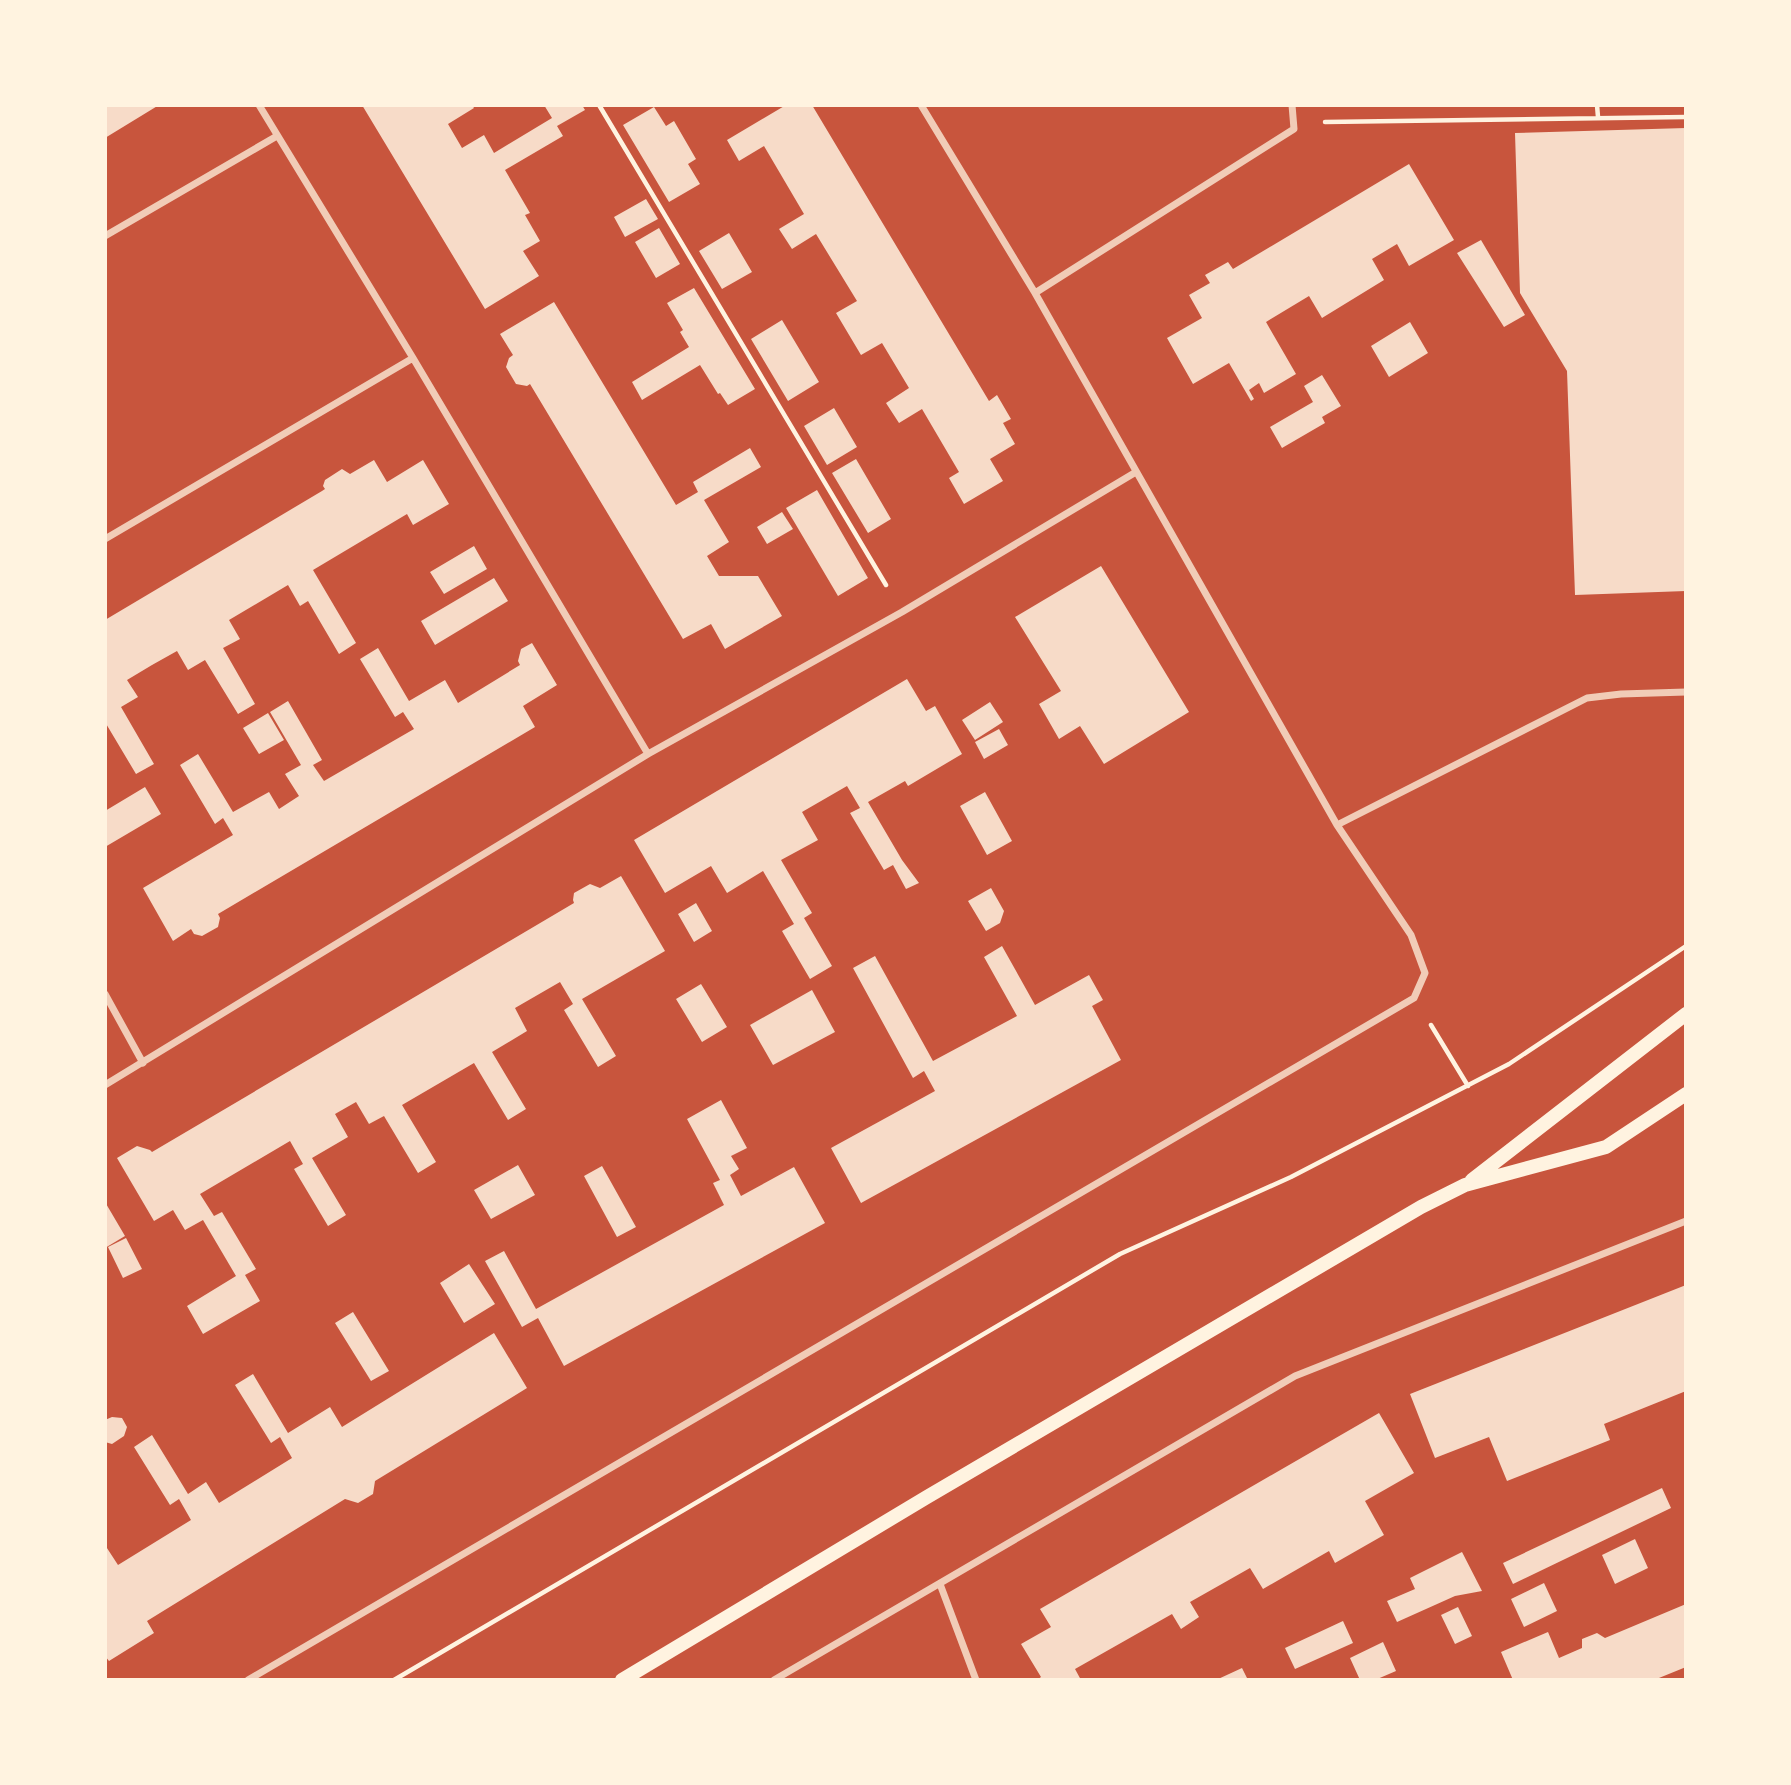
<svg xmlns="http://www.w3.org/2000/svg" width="1791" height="1785" viewBox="0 0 1791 1785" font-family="'Fira Sans Condensed',sans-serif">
<rect width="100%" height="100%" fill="#c8553d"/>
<path fill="#f7dbc8" d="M 105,105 L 159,105 L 105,138 Z
M 362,105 L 472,105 L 474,108 L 448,124 L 462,148 L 484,135 L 494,153 L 552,118 L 544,105 L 582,105 L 585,110 L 557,126 L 563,136 L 505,170 L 530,213 L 525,215 L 540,241 L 523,251 L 539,276 L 485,309 Z
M 786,105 L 812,105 L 989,401 L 997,395 L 1011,419 L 1003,423 L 1015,444 L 990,459 L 1003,481 L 964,504 L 949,478 L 959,472 L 922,409 L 899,423 L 886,403 L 909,388 L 882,343 L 861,355 L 836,313 L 857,301 L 816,234 L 792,249 L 779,229 L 804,214 L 764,146 L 739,161 L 727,140 Z
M 654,107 L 666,126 L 674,121 L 696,159 L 688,164 L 700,184 L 669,202 L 623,125 Z
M 1686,128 L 1686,591 L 1575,595 L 1567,371 L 1520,293 L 1515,133 Z
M 1409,164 L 1454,240 L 1409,266 L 1397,244 L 1372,259 L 1384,280 L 1322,318 L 1309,296 L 1266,322 L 1296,374 L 1264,393 L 1259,383 L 1249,390 L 1254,399 L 1251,401 L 1229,363 L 1193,384 L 1167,338 L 1202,318 L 1189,295 L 1210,283 L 1205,275 L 1228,262 L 1233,269 Z
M 646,199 L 658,219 L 625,237 L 614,217 Z
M 659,228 L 680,264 L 656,278 L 635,242 Z
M 729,233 L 752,272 L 722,289 L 699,251 Z
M 1481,240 L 1525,315 L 1504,327 L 1457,253 Z
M 694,288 L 755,389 L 728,405 L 720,393 L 718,394 L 700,365 L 642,400 L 632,382 L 689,347 L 680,332 L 683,330 L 667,303 Z
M 554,302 L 676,505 L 698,492 L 693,482 L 750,448 L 761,467 L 704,500 L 729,542 L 707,556 L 719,576 L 758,576 L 782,616 L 725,649 L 711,624 L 683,639 L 530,384 L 527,386 L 516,384 L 506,367 L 509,358 L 513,355 L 500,334 Z
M 782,320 L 819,382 L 788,401 L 751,339 Z
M 1410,322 L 1428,353 L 1389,377 L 1371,346 Z
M 1322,375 L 1341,406 L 1322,417 L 1325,423 L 1282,448 L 1270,427 L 1313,402 L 1304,386 Z
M 834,408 L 857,447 L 827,465 L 804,426 Z
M 856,459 L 891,519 L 868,533 L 832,473 Z
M 374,460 L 387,482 L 423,460 L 449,504 L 413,525 L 407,514 L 313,570 L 356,643 L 339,654 L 308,601 L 300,606 L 288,585 L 229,620 L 240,639 L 223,648 L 255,704 L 238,714 L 205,660 L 188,670 L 177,651 L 152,665 L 127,680 L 138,697 L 121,707 L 154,764 L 136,774 L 105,722 L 105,620 L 322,491 L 325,489 L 323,486 L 325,480 L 342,469 L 350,474 Z
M 817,490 L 868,578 L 838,596 L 786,508 Z
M 782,512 L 793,529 L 767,544 L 757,527 Z
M 474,546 L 487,569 L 444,594 L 430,572 Z
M 1101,566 L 1189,712 L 1104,764 L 1080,726 L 1059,739 L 1039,704 L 1061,691 L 1015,617 Z
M 494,578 L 508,601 L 435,645 L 421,621 Z
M 532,643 L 557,685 L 523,706 L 535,727 L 218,914 L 220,918 L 218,927 L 202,936 L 194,934 L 191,929 L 173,941 L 143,888 L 233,835 L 223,818 L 215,824 L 180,765 L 198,754 L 233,812 L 269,792 L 279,809 L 299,796 L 285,774 L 301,765 L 270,712 L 288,701 L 322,760 L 313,765 L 324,781 L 414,729 L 403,712 L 395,717 L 360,659 L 378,648 L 409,701 L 445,680 L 458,703 L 520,665 L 518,661 L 521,649 Z
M 907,679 L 926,711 L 935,706 L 962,754 L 908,786 L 905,781 L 868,802 L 902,860 L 919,883 L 906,889 L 893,865 L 884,870 L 850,813 L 860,808 L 847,786 L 802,812 L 818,840 L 781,860 L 812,913 L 804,918 L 832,966 L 810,979 L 782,931 L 794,924 L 763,871 L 727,893 L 711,866 L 665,893 L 634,840 Z
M 990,702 L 1003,722 L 975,740 L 962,720 Z
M 268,713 L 284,740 L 259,754 L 243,728 Z
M 999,729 L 1008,745 L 984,759 L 975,742 Z
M 145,787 L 161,814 L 105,847 L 105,811 Z
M 985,792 L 1012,841 L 987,855 L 960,806 Z
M 621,876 L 665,951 L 582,999 L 616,1056 L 598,1067 L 564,1010 L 573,1004 L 560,982 L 515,1008 L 527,1031 L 492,1052 L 526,1109 L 508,1120 L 474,1063 L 402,1105 L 436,1162 L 418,1173 L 384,1116 L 369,1124 L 356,1102 L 335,1114 L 348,1137 L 312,1158 L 346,1215 L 328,1226 L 294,1169 L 303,1164 L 290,1141 L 200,1194 L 214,1216 L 222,1212 L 256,1269 L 245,1275 L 260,1301 L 203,1334 L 187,1306 L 236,1276 L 203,1220 L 185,1230 L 173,1210 L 154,1221 L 117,1158 L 137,1146 L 150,1150 L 152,1152 L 574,903 L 573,900 L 574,893 L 590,884 L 600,888 Z
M 991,888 L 1004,911 L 1000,923 L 986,931 L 968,901 Z
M 696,903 L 712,931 L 694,942 L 678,914 Z
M 1002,946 L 1035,1005 L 1089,975 L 1103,1000 L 1092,1006 L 1121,1060 L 861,1203 L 831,1148 L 935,1091 L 924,1071 L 913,1078 L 853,968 L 875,956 L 933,1061 L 1017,1016 L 984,957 Z
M 701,984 L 727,1027 L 702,1042 L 676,999 Z
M 812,990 L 835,1032 L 773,1065 L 750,1025 Z
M 721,1100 L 747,1148 L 731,1156 L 739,1169 L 730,1175 L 741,1196 L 794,1167 L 825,1223 L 564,1366 L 538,1318 L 522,1327 L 485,1261 L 504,1251 L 536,1309 L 724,1205 L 713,1183 L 720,1180 L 687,1119 Z
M 518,1165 L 535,1195 L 491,1219 L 474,1190 Z
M 602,1166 L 636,1227 L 617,1237 L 584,1176 Z
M 105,1202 L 125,1236 L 105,1248 Z
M 126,1238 L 142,1269 L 123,1278 L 108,1247 Z
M 469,1264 L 495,1304 L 464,1323 L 440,1283 Z
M 1686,1285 L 1686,1391 L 1604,1424 L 1610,1440 L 1507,1481 L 1489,1437 L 1435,1458 L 1410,1394 Z
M 353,1312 L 389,1371 L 371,1381 L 335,1323 Z
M 494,1333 L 527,1388 L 375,1481 L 373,1494 L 358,1503 L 345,1499 L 147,1621 L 154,1633 L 109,1661 L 105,1656 L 105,1545 L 118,1565 L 191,1520 L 179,1499 L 170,1505 L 134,1447 L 152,1435 L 188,1494 L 206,1482 L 219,1503 L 292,1458 L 280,1437 L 271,1443 L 235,1385 L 253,1374 L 288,1433 L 330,1407 L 342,1427 Z
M 1379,1413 L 1414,1473 L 1365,1501 L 1384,1535 L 1335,1563 L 1329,1551 L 1263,1589 L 1250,1568 L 1190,1602 L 1199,1617 L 1181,1629 L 1172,1614 L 1075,1669 L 1081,1680 L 1037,1680 L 1041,1677 L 1021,1644 L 1051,1627 L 1040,1609 Z
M 112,1417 L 122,1418 L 127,1427 L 124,1436 L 112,1444 L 105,1442 L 105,1420 Z
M 1662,1488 L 1671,1508 L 1513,1584 L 1503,1563 Z
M 1635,1539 L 1648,1568 L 1615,1584 L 1602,1555 Z
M 1462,1552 L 1482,1591 L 1455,1596 L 1397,1622 L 1387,1601 L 1415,1589 L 1410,1578 Z
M 1544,1583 L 1557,1611 L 1524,1627 L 1511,1599 Z
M 1686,1604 L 1686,1667 L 1654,1680 L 1513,1680 L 1501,1652 L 1548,1632 L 1559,1658 L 1582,1648 L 1582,1639 L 1597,1633 L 1605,1638 Z
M 1458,1607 L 1472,1636 L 1455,1644 L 1441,1615 Z
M 1343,1621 L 1353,1643 L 1295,1669 L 1285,1648 Z
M 1383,1642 L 1396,1671 L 1375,1680 L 1360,1680 L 1350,1658 Z
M 1242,1668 L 1248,1680 L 1216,1680 Z"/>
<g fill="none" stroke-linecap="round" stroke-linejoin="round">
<path stroke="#fff3e0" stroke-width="4.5" d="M 599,105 L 886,585
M 1597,105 L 1598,117
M 1325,122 L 1686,117
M 1431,1025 L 1468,1086
M 394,1680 L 1120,1254 L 1291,1177 L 1509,1064 L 1686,946"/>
<path stroke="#f1ccb7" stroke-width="7" d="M 259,105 L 413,358 L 648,754
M 921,105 L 1035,293 L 1337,825
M 105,236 L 277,136
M 1035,293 L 1294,129 L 1292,105
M 105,539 L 413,358
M 105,994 L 143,1063
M 105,1085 L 648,754 L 902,612 L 1136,472
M 940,1584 L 976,1680
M 248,1680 L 1414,998 L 1425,973 L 1411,935 L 1337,825 L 1587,698 L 1621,694 L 1686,692
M 774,1680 L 1295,1376 L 1686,1221"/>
<path stroke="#fff3e0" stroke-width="14" d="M 1472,1180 L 1686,1014
M 622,1680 L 927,1497 L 1421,1207 L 1465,1185 L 1606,1147 L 1686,1094"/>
</g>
<rect width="1791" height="1785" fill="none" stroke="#fff3e0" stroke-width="214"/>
</svg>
